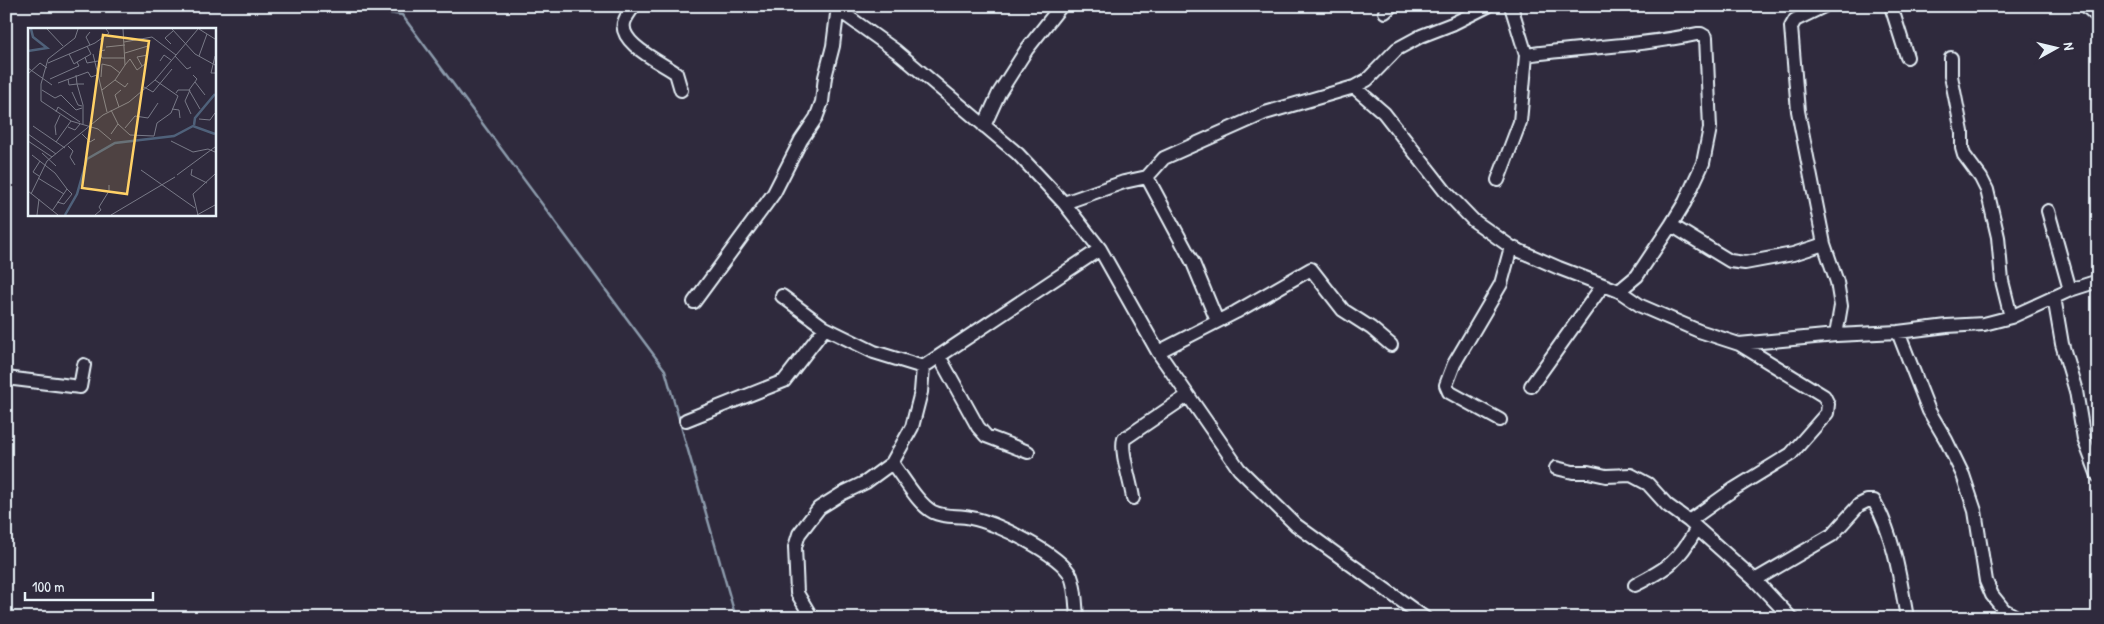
<svg xmlns="http://www.w3.org/2000/svg" width="2104" height="624" viewBox="0 0 2104 624" font-family="'Patrick Hand',sans-serif">
<rect width="100%" height="100%" fill="#2f2a3d"/>
<filter id="ink" filterUnits="userSpaceOnUse"><feTurbulence type="fractalNoise" baseFrequency=".02" numOctaves="2"/><feDisplacementMap in="SourceGraphic" scale="10" xChannelSelector="R" yChannelSelector="G"/><feConvolveMatrix kernelMatrix="1 2 1 2 8 2 1 2 1" color-interpolation-filters="sRGB"/></filter>
<g filter="url(#ink)">
<g fill="none" stroke-linecap="round" stroke-linejoin="round">
<path stroke="#8c9bac" stroke-width="2.5" d="M 341,6 L 402,15 L 665,370 L 736,618"/>
<g stroke="#e8f1f8" stroke-width="16">
<path id="minor" d="M 634,6 C 631,10 627,15 625,20 C 615,42 662,63 676,73 L 681,90
M 833,6 L 896,51 L 1018,154 L 1064,203 L 1100,249 L 1158,352 L 1239,469 L 1296,525 L 1425,618
M 1824,6 L 1795,20 L 1791,27 L 1798,111 L 1824,244 L 1837,282 L 1841,306 L 1836,335
M 1891,6 L 1907,57
M 2086,6 L 2098,17
M 1385,12 L 1391,6
M 1526,55 C 1583,47 1641,46 1697,34 L 1701,34 L 1706,37 L 1710,128 L 1703,163 L 1685,202 L 1671,225 L 1637,276 L 1619,291
M 1951,58 L 1951,76 L 1962,132 L 1962,148 L 1964,155 L 1981,178 L 1987,190 L 1998,237 L 2002,281 L 2011,317
M 1354,87 L 1384,113 L 1445,191 L 1473,220 L 1511,247 L 1559,268 L 1619,291 L 1641,306 L 1699,331 L 1739,344 L 1836,335 L 1898,332 L 1947,326 L 1984,324 L 2011,317 L 2070,290 L 2098,281
M 984,126 L 999,93 L 1027,49 L 1061,6
M 1147,177 L 1193,263 L 1217,321
M 1498,180 L 1520,122 L 1526,55 L 1511,6
M 1064,203 L 1124,182 L 1147,177 L 1164,158 L 1265,113 L 1354,87 L 1367,80 L 1397,49 L 1421,36 L 1452,24 L 1488,6
M 2048,211 L 2070,290
M 1671,225 L 1730,261 L 1745,263 L 1793,254 L 1824,244
M 782,296 L 825,328 L 874,352 L 923,367 L 1100,249
M 2054,297 L 2062,344 L 2076,391 L 2084,439 L 2098,476
M 694,302 L 774,193 L 801,140 L 816,118 L 822,102 L 825,77 L 833,46 L 838,6
M 1898,332 L 1929,411 L 1946,440 L 1963,475 L 1975,511 L 1986,581 L 1992,595 L 2004,610 L 2018,618
M 1739,344 L 1824,396 L 1828,404 L 1827,413 L 1791,454 L 1734,489 L 1689,521 L 1755,580 L 1791,618
M 1158,352 L 1236,312 L 1311,269 L 1343,310 L 1371,328 L 1391,345
M 940,358 L 978,427 L 986,436 L 1028,452
M 6,378 L 80,387 L 84,365
M 1531,386 L 1603,285
M 686,420 L 784,381 L 825,328
M 1500,420 L 1449,392 L 1446,385 L 1454,364 L 1501,284 L 1511,247
M 892,463 C 903,477 918,504 933,512 C 946,518 958,515 971,518 C 995,522 1060,554 1071,576 C 1076,589 1076,605 1077,618
M 1556,468 L 1573,472 L 1588,472 L 1606,476 L 1631,475 L 1648,484 L 1667,505 L 1689,521
M 1133,498 C 1131,483 1120,451 1124,439 L 1187,396
M 1755,580 L 1832,535 L 1859,505 L 1867,501 L 1874,501 C 1894,536 1900,578 1907,618
M 1635,585 C 1668,568 1678,562 1697,528
M 812,618 L 797,593 L 795,547 L 799,534 L 819,508 L 843,493 L 866,482 L 892,463 L 912,427 L 921,392 L 923,367"/>
</g>
<use href="#minor" stroke="#2f2a3d" stroke-width="12"/>
</g>
</g>
<g transform="translate(28 28)">
<rect width="188" height="188" fill="#2f2a3d"/>
<path fill="none" stroke="#4f617a" stroke-width="2.5" d="M 0,23 L 19,20 L 5,9 L 3,1M 166,97 L 167,90 L 187,66M 37,187 L 49,166 L 59,131 L 87,115 L 146,108 L 165,98 L 187,106"/>
<path fill="none" stroke="#797a88" stroke-width="1" d="M 19,1 L 35,18M 50,1 L 47,10 L 20,31 L 13,56 L 13,73 L 43,93 L 70,101 L 83,112M 144,1 L 167,26 L 187,37M 171,1 L 187,11M 96,14 L 124,9 L 148,27M 143,16 L 137,10 L 145,3M 62,17 L 58,9 L 62,4M 78,19 L 97,17M 77,22 L 72,23 L 74,30 L 97,30M 97,25 L 120,18M 65,26 L 79,84M 147,28 L 159,41 L 163,39M 171,28 L 179,6M 187,28 L 183,45 L 187,45M 57,29 L 59,35 L 70,33M 132,33 L 136,27 L 143,32M 49,34 L 63,26 L 59,18M 20,35 L 67,15 L 81,5 L 78,1M 97,37 L 102,31 L 109,42 L 117,36M 114,38 L 109,29 L 120,27M 0,40 L 24,57M 0,46 L 12,35 L 19,40M 48,47 L 49,56 L 56,56M 73,49 L 74,36 L 83,38 L 92,45M 22,51 L 51,38 L 49,34 L 46,36 L 41,26M 40,51 L 41,57 L 49,56 L 55,77 L 55,96M 87,52 L 97,59 L 100,55M 167,54 L 177,67M 30,55 L 60,44 L 63,49 L 69,47M 116,59 L 125,64 L 144,41M 14,62 L 27,70 L 33,67 L 48,82 L 54,80M 74,62 L 87,52 L 97,37 L 95,1M 161,62 L 172,81M 162,62 L 157,73 L 163,86M 44,64 L 50,77 L 54,78M 148,65 L 150,62 L 161,62 L 169,51 L 165,47M 91,79 L 87,67 L 93,62M 144,81 L 151,82 L 152,90M 83,82 L 90,96 L 83,106M 28,84 L 30,79 L 52,94M 171,91 L 182,92 L 187,85M 90,96 L 102,107 L 126,108 L 129,95 L 143,85 L 150,68 L 127,52M 5,98 L 37,120M 40,99 L 47,102 L 52,96M 97,100 L 107,88 L 120,90 L 130,75M 0,106 L 28,126M 54,106 L 62,114 L 67,111M 28,107 L 27,98 L 32,87M 0,113 L 24,129M 143,113 L 165,124 L 180,121 L 187,124M 28,114 L 43,93M 40,118 L 45,123 L 42,129 L 47,137M 14,125 L 28,138M 4,127 L 27,145 L 39,161 L 24,183M 164,141 L 163,147 L 179,155M 113,142 L 167,180M 149,147 L 187,119M 11,148 L 5,144 L 12,133M 10,150 L 36,166M 0,163 L 30,187M 3,166 L 19,133 L 75,87 L 101,74 L 127,52 L 170,1M 29,174 L 36,176 L 44,166 L 39,161M 9,187 L 11,171M 67,187 L 73,182 L 71,179 L 81,163 L 81,157M 83,187 L 147,149M 169,187 L 187,177M 170,187 L 165,166 L 187,146"/>
<path fill="#ffd166" fill-opacity="0.15" stroke="#ffd166" stroke-width="2.5" d="M 75,7 L 121,13 L 99,166 L 54,160 Z"/>
<rect width="188" height="188" fill="none" stroke="#e8f1f8" stroke-width="2.5"/>
</g>
<rect width="2104" height="624" fill="none" stroke="#2f2a3d" stroke-width="25"/>
<rect x="12" y="12" width="2079" height="599" fill="none" stroke="#e8f1f8" stroke-width="2" filter="url(#ink)"/>
<g transform="translate(2056 48) rotate(82)" stroke="#2f2a3d" stroke-width="4" paint-order="stroke">
<path d="M0-4L9 19L0 12L-9 19Z" fill="#e8f1f8"/>
<text y="-8" font-size="14" font-weight="bold" text-anchor="middle" fill="#e8f1f8">N</text>
</g>
<path d="M25 592v8h128v-8" fill="none" stroke="#e8f1f8" stroke-width="2.5"/>
<text x="32" y="592" font-size="15" fill="#e8f1f8" stroke="#2f2a3d" stroke-width="4" paint-order="stroke">100 m</text>
</svg>
